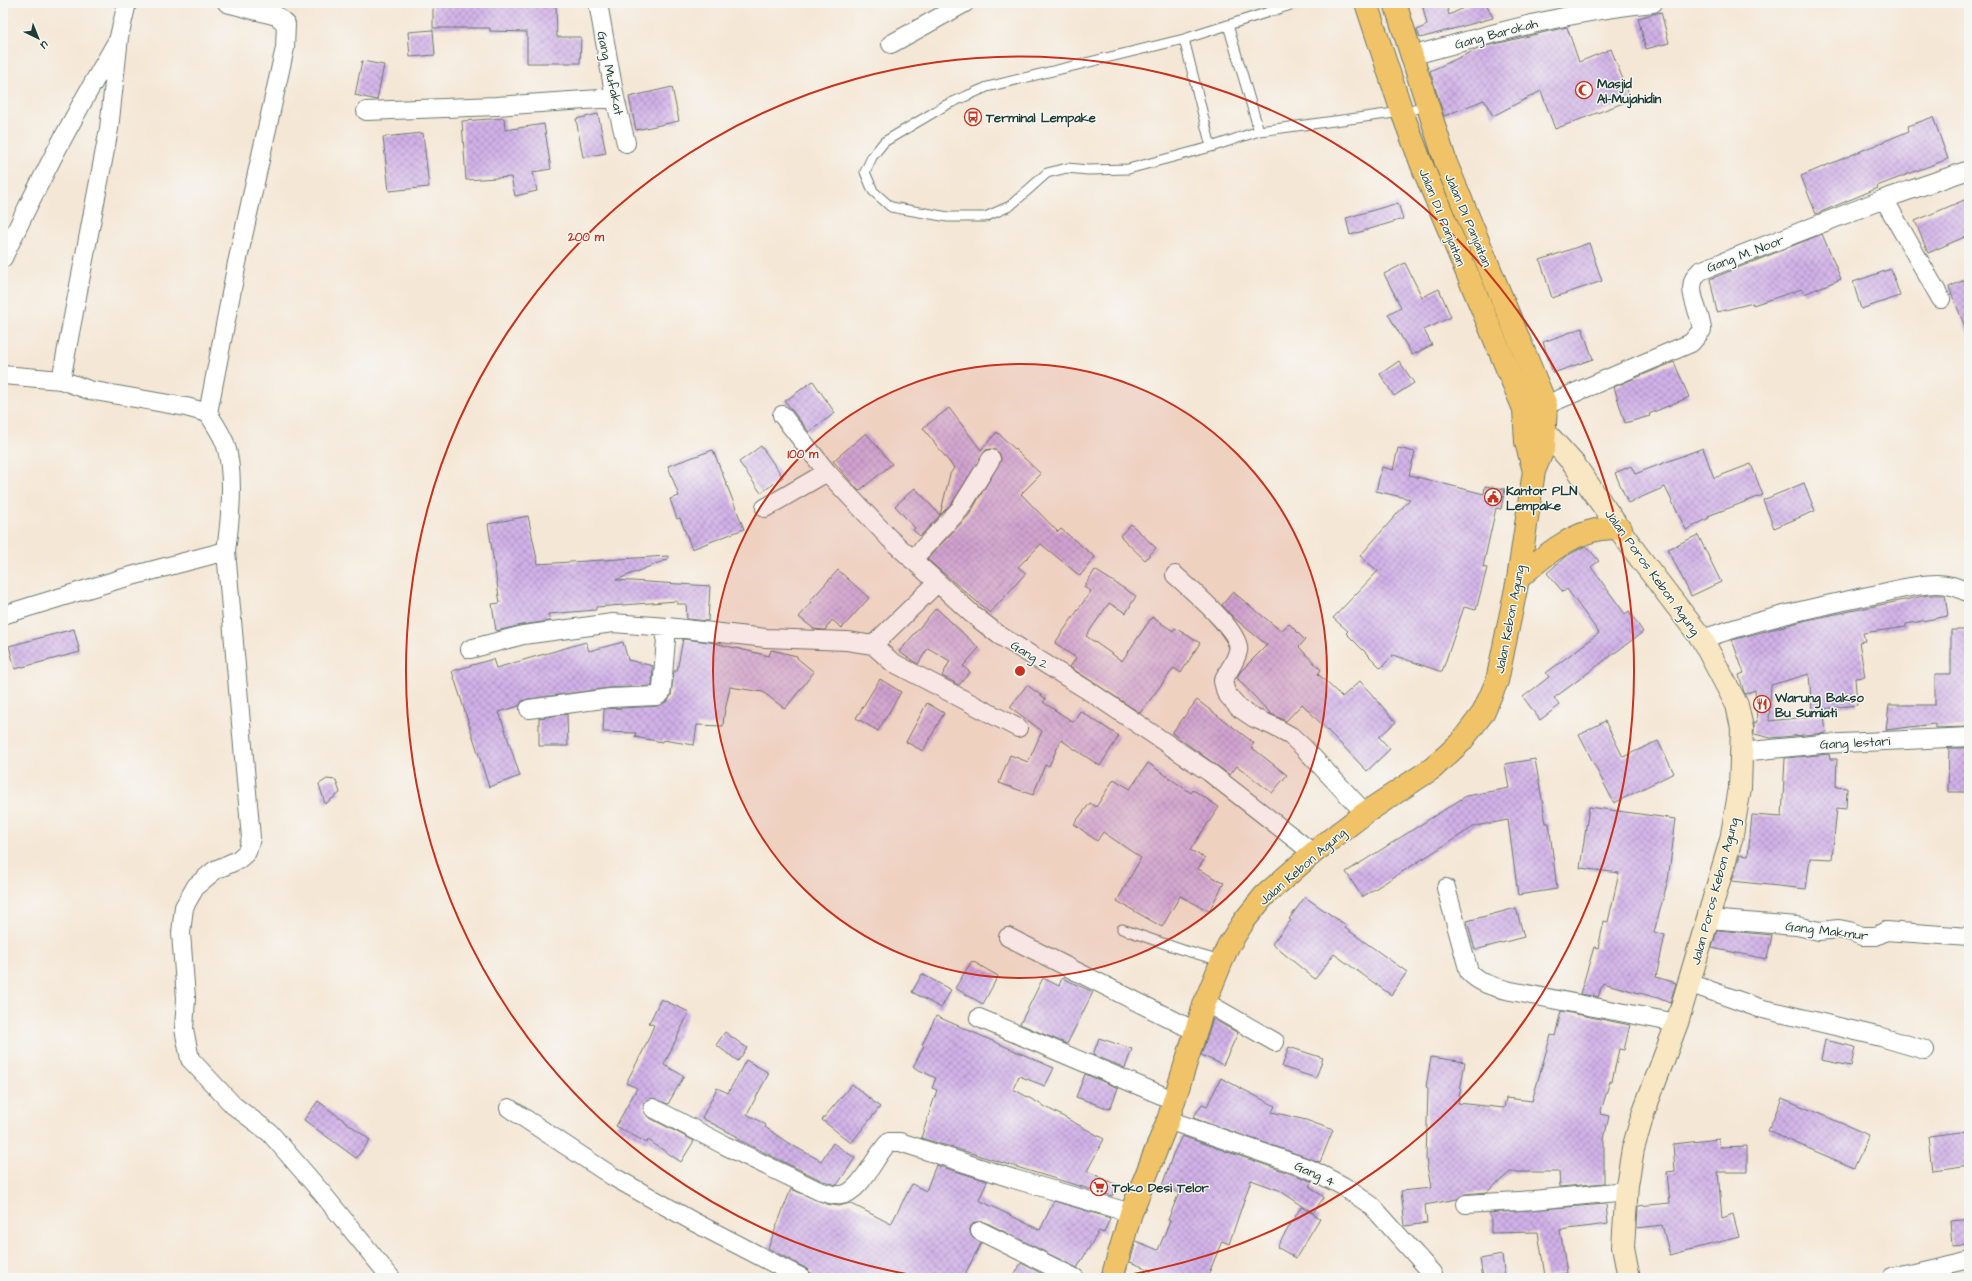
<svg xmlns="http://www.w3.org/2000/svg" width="1972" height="1281" viewBox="0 0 1972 1281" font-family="'Architects Daughter',sans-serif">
<defs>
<pattern id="building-cross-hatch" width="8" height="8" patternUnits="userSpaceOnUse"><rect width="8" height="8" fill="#d1b1e8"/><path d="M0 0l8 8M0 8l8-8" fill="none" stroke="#a991bd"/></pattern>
</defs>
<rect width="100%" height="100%" fill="#f6f6f2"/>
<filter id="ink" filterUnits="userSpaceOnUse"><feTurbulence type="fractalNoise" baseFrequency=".025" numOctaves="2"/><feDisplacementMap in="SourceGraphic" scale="8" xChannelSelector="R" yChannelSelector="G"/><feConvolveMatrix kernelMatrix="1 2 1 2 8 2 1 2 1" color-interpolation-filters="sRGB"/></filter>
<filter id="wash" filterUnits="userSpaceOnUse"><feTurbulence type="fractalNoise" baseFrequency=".012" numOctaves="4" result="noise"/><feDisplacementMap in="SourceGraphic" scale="16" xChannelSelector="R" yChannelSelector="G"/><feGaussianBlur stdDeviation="0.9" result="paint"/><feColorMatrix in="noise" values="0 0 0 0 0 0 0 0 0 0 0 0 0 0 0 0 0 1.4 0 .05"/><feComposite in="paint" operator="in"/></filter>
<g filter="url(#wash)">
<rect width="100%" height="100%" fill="#f5e7d6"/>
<g id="blocks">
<path fill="url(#building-cross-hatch)" d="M 433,3 L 517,3 L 517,6 L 556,5 L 557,37 L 581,37 L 580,63 L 527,63 L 527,32 L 490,31 L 490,28 L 433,28 Z
M 1422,3 L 1446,3 L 1449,15 L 1474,3 L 1486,3 L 1493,18 L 1420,38 L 1417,30 L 1427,25 Z
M 1661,12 L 1669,43 L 1646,49 L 1638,18 Z
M 1567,27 L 1579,62 L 1611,49 L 1631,100 L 1555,129 L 1541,91 L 1493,116 L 1484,100 L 1444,116 L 1430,71 L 1482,47 Z
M 433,30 L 435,55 L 410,57 L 408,32 Z
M 362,61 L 384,65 L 377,100 L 355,95 Z
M 672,87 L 679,121 L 636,130 L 629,97 Z
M 598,114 L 606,153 L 583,157 L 576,119 Z
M 1933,117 L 1948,159 L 1877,186 L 1878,188 L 1816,214 L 1801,176 L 1909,131 L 1908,126 Z
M 504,118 L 505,130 L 544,124 L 551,169 L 533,172 L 537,191 L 515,196 L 511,177 L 466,180 L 462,121 Z
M 423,133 L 429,187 L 389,191 L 383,137 Z
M 1969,198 L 1969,235 L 1928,253 L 1915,221 Z
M 1398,203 L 1403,219 L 1350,235 L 1346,218 Z
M 1822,234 L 1841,279 L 1804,294 L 1802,289 L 1753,305 L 1753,303 L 1717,312 L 1710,279 Z
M 1589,243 L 1602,281 L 1552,298 L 1540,260 Z
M 1405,263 L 1422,297 L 1439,289 L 1451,317 L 1424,330 L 1432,345 L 1412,355 L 1388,314 L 1401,307 L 1384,274 Z
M 1891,269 L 1900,296 L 1861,309 L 1853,282 Z
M 1969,278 L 1969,334 L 1968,334 L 1949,287 Z
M 1582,328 L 1593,359 L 1553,373 L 1543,342 Z
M 1399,361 L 1414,383 L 1394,396 L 1380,374 Z
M 1674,362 L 1689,397 L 1649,414 L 1650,416 L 1625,423 L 1614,387 Z
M 813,381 L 835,413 L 809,432 L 785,401 Z
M 949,408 L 981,450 L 997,432 L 1041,474 L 1021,494 L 1058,532 L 1061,529 L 1095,557 L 1080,576 L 1041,544 L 1018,567 L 1026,573 L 990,613 L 927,559 L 969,515 L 1001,460 L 1000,454 L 996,450 L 991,449 L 986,450 L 952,503 L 920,536 L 913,530 L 915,528 L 895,506 L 915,488 L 940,515 L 950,474 L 954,468 L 923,428 Z
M 866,433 L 892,464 L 859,491 L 833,461 Z
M 761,446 L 783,477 L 761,493 L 739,462 Z
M 1398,448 L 1415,452 L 1409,475 L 1484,494 L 1485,486 L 1505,489 L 1501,509 L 1496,508 L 1483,567 L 1487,568 L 1476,610 L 1464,607 L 1442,672 L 1393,655 L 1381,668 L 1346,633 L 1348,631 L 1333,618 L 1378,571 L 1360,556 L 1410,499 L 1376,491 L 1382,467 L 1393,470 Z
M 1703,448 L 1714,478 L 1751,464 L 1763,495 L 1708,516 L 1709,518 L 1686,530 L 1665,487 L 1628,503 L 1615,473 L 1631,466 L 1635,474 Z
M 713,450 L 744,529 L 692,549 L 680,518 L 677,519 L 670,499 L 679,496 L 668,466 Z
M 1804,483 L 1815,511 L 1774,528 L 1763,500 Z
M 528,516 L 538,564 L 668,556 L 668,559 L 616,580 L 710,586 L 708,621 L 687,619 L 686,604 L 677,604 L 677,601 L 596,607 L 596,610 L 548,614 L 550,621 L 522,625 L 496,631 L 492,604 L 500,603 L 488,524 Z
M 1131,524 L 1156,548 L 1145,560 L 1120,536 Z
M 1698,535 L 1721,582 L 1691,596 L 1668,549 Z
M 1586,546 L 1599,561 L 1591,567 L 1625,614 L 1629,611 L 1643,632 L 1554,698 L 1560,705 L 1540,720 L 1523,697 L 1549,677 L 1546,673 L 1599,633 L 1567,589 L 1563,592 L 1547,573 L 1565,557 Z
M 838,570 L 869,598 L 842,628 L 832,620 L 825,630 L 814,629 L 799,617 L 812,602 L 810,601 Z
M 1095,570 L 1136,596 L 1126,613 L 1109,603 L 1086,636 L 1122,661 L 1152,617 L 1173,631 L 1175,628 L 1200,643 L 1181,673 L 1174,668 L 1140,713 L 1070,667 L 1076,658 L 1055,643 L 1091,591 L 1084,587 Z
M 1233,592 L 1281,631 L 1289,624 L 1305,640 L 1299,647 L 1321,670 L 1318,674 L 1342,697 L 1360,681 L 1396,722 L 1379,737 L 1390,749 L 1367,771 L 1302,704 L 1286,721 L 1271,714 L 1237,678 L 1240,672 L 1267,645 L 1234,618 L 1222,605 Z
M 1929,595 L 1945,595 L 1948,616 L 1906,624 L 1906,627 L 1863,633 L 1865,641 L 1859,642 L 1865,677 L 1855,678 L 1857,705 L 1812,710 L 1809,674 L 1771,685 L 1769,721 L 1824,715 L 1826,733 L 1771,738 L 1754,734 L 1754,723 L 1757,722 L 1755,690 L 1745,694 L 1744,692 L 1739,675 L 1744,673 L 1732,640 L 1807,620 Z
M 936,608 L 979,648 L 963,666 L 970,672 L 959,685 L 942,676 L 950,661 L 928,648 L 918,664 L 899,652 Z
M 74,629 L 80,652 L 15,669 L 9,646 Z
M 1951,630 L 1969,630 L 1969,727 L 1935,728 L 1935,724 L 1886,730 L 1889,705 L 1935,705 L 1935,674 L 1951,674 Z
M 683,639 L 710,642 L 769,656 L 771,650 L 797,656 L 797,658 L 814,672 L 785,709 L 763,692 L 730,687 L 724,715 L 723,726 L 697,725 L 694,745 L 663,740 L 662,742 L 635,737 L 636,733 L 603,732 L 604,709 L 657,706 L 668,701 L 671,695 L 674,671 L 677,671 Z
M 586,642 L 589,651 L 623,642 L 628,660 L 653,666 L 652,686 L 609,688 L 528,699 L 522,701 L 519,706 L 499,712 L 520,776 L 489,787 L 452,671 L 493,659 L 496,668 Z
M 880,679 L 901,692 L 878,731 L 856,718 Z
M 1027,685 L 1046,699 L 1043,702 L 1073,722 L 1080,711 L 1119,736 L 1100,766 L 1061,740 L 1049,766 L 1045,765 L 1033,795 L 999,783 L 1010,755 L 1028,762 L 1042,731 L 1010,707 Z
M 1197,700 L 1254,743 L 1251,747 L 1287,775 L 1272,793 L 1237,766 L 1230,775 L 1172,733 Z
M 927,703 L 944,713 L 923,751 L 906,742 Z
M 567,714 L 568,746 L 539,746 L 539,718 Z
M 1605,721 L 1623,757 L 1658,741 L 1674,773 L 1614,803 L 1579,735 Z
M 1949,748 L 1969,748 L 1969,792 L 1948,792 Z
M 1829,754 L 1830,759 L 1837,759 L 1836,787 L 1847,788 L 1846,809 L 1837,808 L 1832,859 L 1810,858 L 1806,889 L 1732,881 L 1740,855 L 1748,856 L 1752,815 L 1782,817 L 1785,758 Z
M 1535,759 L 1546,823 L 1549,823 L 1557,889 L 1518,895 L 1508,820 L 1475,826 L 1362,897 L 1346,872 L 1466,796 L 1509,788 L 1505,764 Z
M 1148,763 L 1191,793 L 1193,790 L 1219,807 L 1190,850 L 1205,858 L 1198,869 L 1224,883 L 1209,911 L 1180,896 L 1162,927 L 1117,901 L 1141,858 L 1103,832 L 1097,841 L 1074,824 L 1090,803 L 1096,807 L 1114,779 L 1130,789 Z
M 327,779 L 336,780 L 340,793 L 325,804 L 319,784 Z
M 1589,807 L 1676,819 L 1668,880 L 1654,932 L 1665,935 L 1656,977 L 1676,983 L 1670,1003 L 1658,998 L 1603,983 L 1598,997 L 1580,994 L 1594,947 L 1598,948 L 1604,921 L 1608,922 L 1619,873 L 1580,868 Z
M 1305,897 L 1347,926 L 1345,928 L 1407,972 L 1391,995 L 1334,954 L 1315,979 L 1272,944 L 1291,920 L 1289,919 Z
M 1516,908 L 1524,937 L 1475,950 L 1467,921 Z
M 1717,930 L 1772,935 L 1767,959 L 1712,948 Z
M 972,961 L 998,976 L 983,1004 L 955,988 Z
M 922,974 L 951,990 L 941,1008 L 912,992 Z
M 1043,978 L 1059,986 L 1062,978 L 1093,992 L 1067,1044 L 1020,1024 Z
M 661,999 L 689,1012 L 664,1065 L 684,1076 L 668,1104 L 652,1098 L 644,1103 L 643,1109 L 648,1117 L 694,1141 L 681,1162 L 648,1140 L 647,1143 L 616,1126 L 637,1088 L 626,1083 L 644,1049 L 654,1025 L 649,1023 Z
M 1561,1011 L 1630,1025 L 1624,1050 L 1619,1049 L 1612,1081 L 1610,1081 L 1600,1114 L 1609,1116 L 1604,1139 L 1604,1183 L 1560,1187 L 1559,1172 L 1510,1172 L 1487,1192 L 1465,1194 L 1457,1199 L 1425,1205 L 1427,1223 L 1405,1226 L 1401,1191 L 1431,1188 L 1426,1159 L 1428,1088 L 1426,1087 L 1431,1057 L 1465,1062 L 1458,1103 L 1504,1108 L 1506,1098 L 1532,1101 L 1551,1035 L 1555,1036 Z
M 936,1016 L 1054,1068 L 1045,1086 L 1019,1076 L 1013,1089 L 1104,1139 L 1087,1171 L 1117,1185 L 1112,1196 L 921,1138 L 937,1090 L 932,1088 L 936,1078 L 913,1067 L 924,1046 L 922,1045 Z
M 1213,1019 L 1238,1033 L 1223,1065 L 1201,1055 Z
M 725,1032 L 747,1048 L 738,1061 L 716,1045 Z
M 1099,1038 L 1132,1049 L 1125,1068 L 1093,1055 Z
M 1825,1040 L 1855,1047 L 1851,1066 L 1821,1060 Z
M 1289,1047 L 1323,1058 L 1316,1078 L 1282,1067 Z
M 746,1060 L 769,1073 L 747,1114 L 766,1125 L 765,1127 L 788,1143 L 821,1161 L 833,1143 L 855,1158 L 837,1185 L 823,1181 L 737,1139 L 738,1137 L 702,1118 L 717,1088 L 728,1093 Z
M 1085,1074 L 1118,1088 L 1110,1109 L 1076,1097 Z
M 1221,1078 L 1275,1106 L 1272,1112 L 1306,1120 L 1333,1130 L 1320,1162 L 1193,1118 L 1202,1104 L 1207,1106 Z
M 852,1084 L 880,1107 L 851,1143 L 822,1120 Z
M 1782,1098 L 1869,1135 L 1854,1168 L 1768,1131 Z
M 318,1101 L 370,1140 L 356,1158 L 304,1120 Z
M 1969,1131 L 1969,1166 L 1933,1171 L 1929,1136 Z
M 1182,1136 L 1306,1179 L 1312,1182 L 1310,1187 L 1324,1197 L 1313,1213 L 1279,1190 L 1251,1180 L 1229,1244 L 1222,1241 L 1207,1278 L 1148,1278 L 1151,1270 L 1130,1262 L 1136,1241 L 1158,1250 L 1170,1221 L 1168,1220 L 1179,1193 L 1162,1186 L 1173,1154 Z
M 1719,1139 L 1720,1147 L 1747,1146 L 1747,1172 L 1718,1172 L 1722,1218 L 1733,1214 L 1739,1237 L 1670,1255 L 1662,1225 L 1637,1228 L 1638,1206 L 1670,1203 L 1667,1172 L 1675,1171 L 1673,1144 Z
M 936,1165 L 987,1181 L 979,1200 L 1040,1230 L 1054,1201 L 1110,1218 L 1104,1233 L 1099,1231 L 1077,1268 L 985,1222 L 975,1222 L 970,1227 L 970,1232 L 972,1237 L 981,1243 L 963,1278 L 812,1278 L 811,1273 L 807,1269 L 768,1248 L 791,1189 L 827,1204 L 839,1206 L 850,1203 L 891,1224 L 912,1184 L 926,1191 Z
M 1606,1204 L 1608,1224 L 1560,1230 L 1567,1273 L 1545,1276 L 1538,1232 L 1491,1233 L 1491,1217 L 1488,1213 Z
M 1301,1207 L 1320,1218 L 1296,1258 L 1277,1247 Z
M 1969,1218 L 1969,1245 L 1952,1246 L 1950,1220 Z
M 1502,1255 L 1505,1278 L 1483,1278 L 1480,1259 Z
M 1021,1263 L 1051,1278 L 1013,1278 Z"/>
</g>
</g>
<g filter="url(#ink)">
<use href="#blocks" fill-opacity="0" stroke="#6a786d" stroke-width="1"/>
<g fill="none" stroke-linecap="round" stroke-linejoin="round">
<g stroke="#6a786d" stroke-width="11">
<path id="lane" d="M 1297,3 L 1184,39 L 987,87 L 946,105 L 884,142 L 872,157 L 865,172 L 873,191 L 891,207 L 948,217 L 985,217 L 1010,206 L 1047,173 L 1067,168 L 1088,170 L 1128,169 L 1211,147 L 1259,131 L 1402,112 L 1427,106
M 1228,25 L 1259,131
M 1184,39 L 1211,147
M 1122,929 L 1183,950 L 1221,961"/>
</g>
<g stroke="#6a786d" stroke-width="20">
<path id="street" d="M 598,3 L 615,98 L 626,143
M 891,44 L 965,3
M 1411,56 C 1491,34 1570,11 1653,3
M 366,111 L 496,106 L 615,98
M 1884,199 L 1941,299
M 3,258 C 37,185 75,113 116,43
M 3,375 L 61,380 L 89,390 L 186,407 L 208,413 C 214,423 221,433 225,443 C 235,471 230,522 226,551 L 120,579 L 3,615
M 61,380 L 109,129 L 119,37 L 127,3
M 1533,407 L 1546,405 L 1691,343 L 1702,330 C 1700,308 1682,287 1700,271 L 1884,199 L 1969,170
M 208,413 L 237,263 L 285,48 L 286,24 L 277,16 L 227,3
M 782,415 L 827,472 L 889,538 L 972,614 L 999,635 L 1092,693 L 1209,772 L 1313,853
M 765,508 L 827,472
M 226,551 L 251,838 L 247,852 L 238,860 L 215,870 L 196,886 L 184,907 L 181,933 L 186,998 L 184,1029 L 190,1059 L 233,1105 L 270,1133 L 322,1193 L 391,1278
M 912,560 L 960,509 L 991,459
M 1175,575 C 1188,587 1243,633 1238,651 C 1236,661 1228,671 1223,681 L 1226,693 L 1239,708 L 1254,718 L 1273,726 L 1291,736 L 1303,747 L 1365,813
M 1702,639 C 1757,620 1811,608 1868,596 C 1890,592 1914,584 1937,584 C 1947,584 1960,588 1969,593
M 873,645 L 937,583
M 470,649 L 523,635 L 613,623 L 667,627 L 766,638 L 847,641 L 873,645 L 892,662 L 1018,728
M 529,709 L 610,698 L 657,696 L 661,693 L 662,688 L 667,627
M 1741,752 L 1822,744 L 1969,737
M 1446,888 L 1469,972 C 1480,984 1495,987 1511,991 L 1677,1023
M 1708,919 L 1797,926 L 1819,931 L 1839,929 L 1849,931 L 1862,936 L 1876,936 L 1886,931 L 1969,937
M 1008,937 L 1195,1031
M 1689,983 L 1759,1008 L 1881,1037 L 1925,1050
M 1205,1002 L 1275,1042
M 979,1018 L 1173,1100
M 509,1108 L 612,1176 L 694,1222 L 802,1278
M 653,1108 L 724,1145 L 819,1191 C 826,1193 833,1196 841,1195 C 861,1193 875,1155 889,1142 L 900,1142 L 1014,1179 L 1131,1213
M 1168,1120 L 1310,1169 L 1343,1186 L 1372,1206 L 1432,1273
M 1466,1204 L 1534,1200 L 1627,1191
M 980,1231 L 1075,1278
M 1892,1278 L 1969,1260"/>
</g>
<g stroke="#6a786d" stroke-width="24">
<path id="secondary" d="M 1529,429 L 1546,433 L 1574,464 L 1636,553 L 1702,639 L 1737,705 L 1742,728 L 1740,788 L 1731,840 L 1677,1023 L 1644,1111 L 1633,1149 L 1627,1185 L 1623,1247 L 1629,1278"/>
</g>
<g stroke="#6a786d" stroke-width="24">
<path id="highway" d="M 1366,3 L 1402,112 L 1423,168 L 1524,409 L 1526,442 L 1534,471
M 1518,579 C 1544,555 1582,523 1621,529
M 1112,1278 L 1131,1213 L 1168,1120 L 1205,1002 L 1228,946 L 1244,921 L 1264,896 L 1313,853 L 1365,813 L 1433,768 L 1461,742 L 1483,713 L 1497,681 L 1518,579 L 1534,471 L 1544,447 L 1546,405 L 1446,163 L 1395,3"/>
</g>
<use href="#lane" stroke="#fff" stroke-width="9"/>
<use href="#street" stroke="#fff" stroke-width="18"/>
<use href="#secondary" stroke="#f9e7c3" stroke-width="22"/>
<use href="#highway" stroke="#f1c369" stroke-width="22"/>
</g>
</g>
<circle cx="1020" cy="671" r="307" fill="#c8321e" fill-opacity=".12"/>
<g fill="none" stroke="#c8321e" stroke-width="2">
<circle cx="1020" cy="671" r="307"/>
<path d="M924 1277A614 614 0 1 1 1116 1277"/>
</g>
<defs>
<g id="mosque-ring" transform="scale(0.9)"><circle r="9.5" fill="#f6f6f2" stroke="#c8321e" stroke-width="1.5"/><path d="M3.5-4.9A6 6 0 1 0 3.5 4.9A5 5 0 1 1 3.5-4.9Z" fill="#c8321e"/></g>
<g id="bus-ring" transform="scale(0.9)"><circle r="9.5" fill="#f6f6f2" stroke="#c8321e" stroke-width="1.5"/><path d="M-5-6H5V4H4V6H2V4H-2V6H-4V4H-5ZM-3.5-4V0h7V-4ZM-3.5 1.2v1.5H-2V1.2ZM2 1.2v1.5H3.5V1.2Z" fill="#c8321e"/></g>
<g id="civic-ring" transform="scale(0.9)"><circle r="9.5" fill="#f6f6f2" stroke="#c8321e" stroke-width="1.5"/><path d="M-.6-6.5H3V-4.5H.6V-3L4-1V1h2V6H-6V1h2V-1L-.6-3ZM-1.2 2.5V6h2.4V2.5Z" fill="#c8321e"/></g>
<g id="restaurant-ring" transform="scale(0.9)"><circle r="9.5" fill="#f6f6f2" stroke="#c8321e" stroke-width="1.5"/><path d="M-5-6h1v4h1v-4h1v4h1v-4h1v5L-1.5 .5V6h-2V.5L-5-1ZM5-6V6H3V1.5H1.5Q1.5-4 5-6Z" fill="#c8321e"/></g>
<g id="supermarket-ring" transform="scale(0.9)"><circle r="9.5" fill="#f6f6f2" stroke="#c8321e" stroke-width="1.5"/><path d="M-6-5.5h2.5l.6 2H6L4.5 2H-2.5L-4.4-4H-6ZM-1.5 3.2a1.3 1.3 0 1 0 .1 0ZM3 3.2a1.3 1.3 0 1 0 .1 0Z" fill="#c8321e"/></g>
</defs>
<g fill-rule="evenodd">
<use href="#mosque-ring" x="1584" y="90"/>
<use href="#bus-ring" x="973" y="117"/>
<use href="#civic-ring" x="1493" y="497"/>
<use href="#restaurant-ring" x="1762" y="704"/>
<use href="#supermarket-ring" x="1099" y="1187"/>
</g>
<g text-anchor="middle" stroke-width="3" stroke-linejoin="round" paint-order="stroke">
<g font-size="13" fill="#1f3d34" stroke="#f6f6f2">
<text transform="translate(1496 33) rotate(-15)" y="5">Gang Barokah</text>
<text transform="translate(611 73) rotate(78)" y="5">Gang Mufakat</text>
<text transform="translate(1443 217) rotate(68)" y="5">Jalan D.I. Panjaitan</text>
<text transform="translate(1469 220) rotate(67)" y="5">Jalan DI Panjaitan</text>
<text transform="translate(1745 253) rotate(-21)" y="5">Gang M. Noor</text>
<text transform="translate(1653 572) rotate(54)" y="5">Jalan Poros Kebon Agung</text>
<text transform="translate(1509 619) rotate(-79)" y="5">Jalan Kebon Agung</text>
<text transform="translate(1030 654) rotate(32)" y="5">Gang 2</text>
<text transform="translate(1855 742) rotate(-3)" y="5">Gang lestari</text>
<text transform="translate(1302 866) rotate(-41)" y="5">Jalan Kebon Agung</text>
<text transform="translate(1714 891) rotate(-75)" y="5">Jalan Poros Kebon Agung</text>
<text transform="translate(1827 930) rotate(7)" y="5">Gang Makmur</text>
<text transform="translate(1315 1173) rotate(24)" y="5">Gang 4</text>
</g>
<g font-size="13" font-weight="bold" fill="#1f3d34" stroke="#f6f6f2" text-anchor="start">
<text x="1597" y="88">Masjid<tspan x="1597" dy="15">Al-Mujahidin</tspan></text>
<text x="986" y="122">Terminal Lempake</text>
<text x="1506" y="495">Kantor PLN<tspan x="1506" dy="15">Lempake</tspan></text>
<text x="1775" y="702">Warung Bakso<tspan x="1775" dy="15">Bu Sumiati</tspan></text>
<text x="1112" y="1192">Toko Desi Telor</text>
</g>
</g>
<circle cx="1020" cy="671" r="6" fill="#c8321e" stroke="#f6f6f2" stroke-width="2"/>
<g font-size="12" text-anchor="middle" font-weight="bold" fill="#c8321e" stroke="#f6f6f2" stroke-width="3" stroke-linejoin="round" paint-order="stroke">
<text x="586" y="241">200 m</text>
<text x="803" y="458">100 m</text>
</g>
<rect width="1972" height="1281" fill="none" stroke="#f6f6f2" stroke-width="16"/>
<g transform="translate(38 38) rotate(137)" stroke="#f6f6f2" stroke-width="3" paint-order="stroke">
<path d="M0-3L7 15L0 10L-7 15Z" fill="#1f3d34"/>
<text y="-6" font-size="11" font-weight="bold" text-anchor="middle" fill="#1f3d34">U</text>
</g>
</svg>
